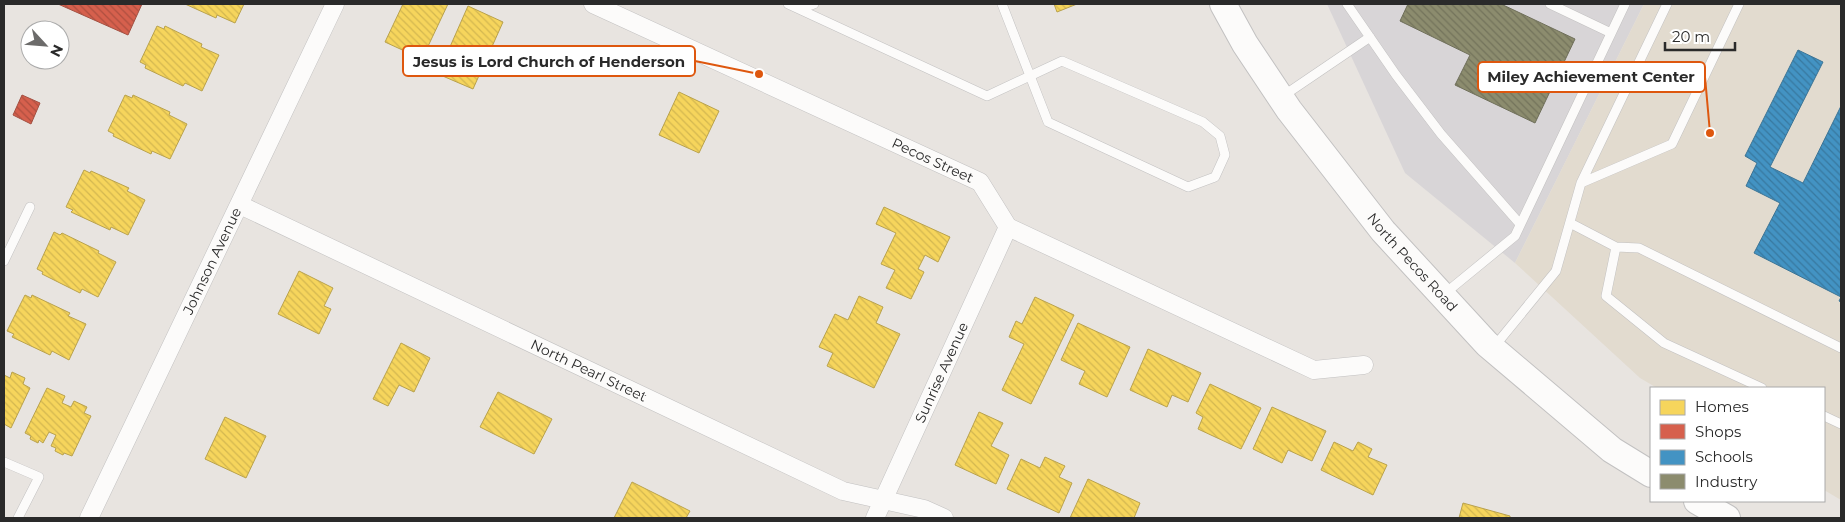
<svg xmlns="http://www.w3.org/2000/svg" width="1845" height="522" viewBox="0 0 1845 522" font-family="Montserrat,sans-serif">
<defs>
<pattern id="homes-back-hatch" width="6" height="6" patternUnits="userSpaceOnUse" patternTransform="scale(1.25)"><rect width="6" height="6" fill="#f6d55c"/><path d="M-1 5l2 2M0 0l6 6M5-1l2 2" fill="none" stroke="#d3b750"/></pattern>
<pattern id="shops-back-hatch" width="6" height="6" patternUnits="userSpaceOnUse" patternTransform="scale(1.25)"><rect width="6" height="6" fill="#d6604d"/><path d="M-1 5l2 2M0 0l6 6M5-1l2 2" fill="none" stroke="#ae4f40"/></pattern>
<pattern id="schools-back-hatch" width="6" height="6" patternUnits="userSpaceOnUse" patternTransform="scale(1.25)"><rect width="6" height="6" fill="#4393c3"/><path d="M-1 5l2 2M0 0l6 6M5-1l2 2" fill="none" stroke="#38789f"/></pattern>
<pattern id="industry-back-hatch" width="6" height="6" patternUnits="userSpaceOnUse" patternTransform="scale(1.25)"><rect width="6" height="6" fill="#8c8c6e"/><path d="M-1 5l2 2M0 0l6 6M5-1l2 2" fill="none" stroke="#73735b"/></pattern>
</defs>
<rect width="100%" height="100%" fill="#e8e4e0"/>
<path fill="#d8d5d7" d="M 1327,4 L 1644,4 L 1515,263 L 1405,173 Z"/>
<path fill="#e2dbcf" d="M 1644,4 L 1841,4 L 1841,500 L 1824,490 L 1824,388 L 1657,388 L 1640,378 L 1515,263 Z"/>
<path fill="url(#homes-back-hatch)" stroke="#b9a24d" d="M 185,4 L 244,4 L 235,23 L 217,15 L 216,18 Z
M 403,4 L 448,4 L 422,59 L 385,42 Z
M 1054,4 L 1077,4 L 1057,12 Z
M 468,6 L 503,22 L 473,89 L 438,74 Z
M 157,26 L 164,29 L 165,26 L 202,44 L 201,47 L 219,55 L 202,91 L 185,83 L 183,86 L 145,68 L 146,65 L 140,62 Z
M 679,92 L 719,111 L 699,153 L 659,135 Z
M 125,95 L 132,98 L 133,95 L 170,112 L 169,115 L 187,124 L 170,159 L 152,151 L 151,154 L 113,136 L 114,134 L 108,131 Z
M 84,170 L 90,173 L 91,171 L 129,188 L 127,191 L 145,200 L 128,235 L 111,227 L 110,230 L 71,212 L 73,210 L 66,207 Z
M 884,207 L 950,237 L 938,262 L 925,255 L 918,269 L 924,272 L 911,299 L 886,288 L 895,270 L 881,264 L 896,233 L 876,224 Z
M 54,232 L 60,235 L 62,233 L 99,251 L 98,253 L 116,262 L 98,297 L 82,289 L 80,293 L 42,274 L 43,272 L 37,269 Z
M 299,271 L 333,288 L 324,306 L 331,309 L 319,334 L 278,314 Z
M 25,295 L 31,298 L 32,295 L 70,313 L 68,316 L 86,324 L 69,360 L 52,351 L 50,355 L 12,337 L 14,334 L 7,331 Z
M 859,296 L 883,307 L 876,323 L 900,334 L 874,388 L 827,366 L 833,353 L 819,347 L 835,314 L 848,320 Z
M 1035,297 L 1074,315 L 1031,404 L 1002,390 L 1024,344 L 1009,337 L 1016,321 L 1022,324 Z
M 1078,323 L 1130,347 L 1107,397 L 1079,384 L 1085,371 L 1061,360 Z
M 401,343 L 430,358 L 414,392 L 399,385 L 388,406 L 373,399 Z
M 1148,349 L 1201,373 L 1188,402 L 1172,395 L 1167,407 L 1130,390 Z
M 12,372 L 25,378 L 23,384 L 30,388 L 11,428 L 4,424 L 4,375 L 10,378 Z
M 1210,384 L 1261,408 L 1241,449 L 1198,429 L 1203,417 L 1196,413 Z
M 47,388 L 65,396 L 62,403 L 71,407 L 74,401 L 87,407 L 84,413 L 91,416 L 72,456 L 64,453 L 63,455 L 55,451 L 56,448 L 51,446 L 56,435 L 49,432 L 43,443 L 39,440 L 38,443 L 30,439 L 31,436 L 25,433 Z
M 498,392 L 552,419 L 534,454 L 480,427 Z
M 1272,407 L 1326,431 L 1312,461 L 1288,450 L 1282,463 L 1253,449 Z
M 979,412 L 1003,423 L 991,446 L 1009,455 L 996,484 L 955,465 Z
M 225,417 L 266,436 L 246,478 L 205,459 Z
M 1334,442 L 1353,451 L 1358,442 L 1372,449 L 1368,457 L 1387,465 L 1373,495 L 1321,470 Z
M 1045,457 L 1065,466 L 1059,477 L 1072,483 L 1059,513 L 1007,489 L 1021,459 L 1040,468 Z
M 1088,479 L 1140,503 L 1134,518 L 1070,518 Z
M 632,482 L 690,511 L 686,518 L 614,518 Z
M 1463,503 L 1510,516 L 1510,518 L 1459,518 Z"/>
<path fill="url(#shops-back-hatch)" stroke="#a25042" d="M 58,4 L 142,4 L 128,35 Z
M 22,95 L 40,103 L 31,124 L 13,115 Z"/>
<path fill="url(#schools-back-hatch)" stroke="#3c7495" d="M 1798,50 L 1823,62 L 1770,167 L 1803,183 L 1841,106 L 1841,302 L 1839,301 L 1841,297 L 1754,253 L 1780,203 L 1746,186 L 1757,163 L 1745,156 Z"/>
<path fill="url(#industry-back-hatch)" stroke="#6f6f5a" d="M 1408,4 L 1501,4 L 1575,39 L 1535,123 L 1455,85 L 1470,55 L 1400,21 Z"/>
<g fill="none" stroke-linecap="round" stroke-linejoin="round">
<g stroke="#c2c1c1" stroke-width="10">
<path id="service" d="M 788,4 L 987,96 L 1062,61 L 1203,122 L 1220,136 L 1225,155 L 1215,177 L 1188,187 L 1048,122 L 1002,4
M 1347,4 L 1396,75 L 1441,134 L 1520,224
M 1550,4 L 1611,33
M 800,9 L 814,4
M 1283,96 L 1370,37
M 1581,183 L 1672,144 L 1739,4
M 1570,223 L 1616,247
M 4,261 L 30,207
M 1443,295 L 1515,236 L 1625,4
M 1494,347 L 1556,271 L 1581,183 L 1667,4
M 1762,388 L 1664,343 L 1606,296 L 1616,247 L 1639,248 L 1841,348
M 1824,416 L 1841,424
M 4,462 L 39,477 L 18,518"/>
</g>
<g stroke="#c2c1c1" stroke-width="19">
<g id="minor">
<path id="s1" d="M 593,4 L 980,182 L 1008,227 L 1314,370 L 1364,365"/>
<path id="s2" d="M 240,205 L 843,491 L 924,509 L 944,518"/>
<path id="s3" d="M 89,518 L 335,4"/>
<path id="s4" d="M 875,518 L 1008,227"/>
</g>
</g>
<g stroke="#c2c1c1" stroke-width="28">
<g id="secondary">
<path id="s5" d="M 1223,4 L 1245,44 L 1289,110 L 1383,231 L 1487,344 L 1612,450 L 1651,474"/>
<path d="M 1697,501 L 1727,518"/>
</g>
</g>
<use href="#service" stroke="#fcfbfa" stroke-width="9"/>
<use href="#minor" stroke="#fcfbfa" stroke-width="18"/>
<use href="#secondary" stroke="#fcfbfa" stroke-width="26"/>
</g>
<g text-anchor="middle" stroke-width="5" stroke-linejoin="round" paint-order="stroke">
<g font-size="14" fill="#2a2a2a" stroke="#fff">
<text dy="5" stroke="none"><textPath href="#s1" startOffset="374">Pecos Street</textPath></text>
<text dy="5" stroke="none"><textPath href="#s3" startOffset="285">Johnson Avenue</textPath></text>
<text dy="5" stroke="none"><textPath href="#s5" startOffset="321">North Pecos Road</textPath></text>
<text dy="5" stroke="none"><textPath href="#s2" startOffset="386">North Pearl Street</textPath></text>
<text dy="5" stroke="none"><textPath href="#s4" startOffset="160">Sunrise Avenue</textPath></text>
</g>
</g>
<path fill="none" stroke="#de570e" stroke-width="2" d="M759 74L695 61M1710 133L1705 77"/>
<g fill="#de570e" stroke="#fff" stroke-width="2">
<circle cx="759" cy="74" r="5"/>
<circle cx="1710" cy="133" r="5"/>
</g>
<g fill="#fff" stroke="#de570e" stroke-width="2">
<rect x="403" y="46" width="292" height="30" rx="5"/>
<rect x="1478" y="62" width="227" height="30" rx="5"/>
</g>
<g font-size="15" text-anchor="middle" font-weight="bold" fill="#2a2a2a">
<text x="549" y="67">Jesus is Lord Church of Henderson</text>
<text x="1591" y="82">Miley Achievement Center</text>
</g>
<rect width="1845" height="522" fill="none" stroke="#2a2a2a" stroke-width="10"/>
<rect x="1650" y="387" width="175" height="115" fill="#ffffff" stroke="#aaaaaa"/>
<rect x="1660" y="400" width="25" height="15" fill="#f6d55c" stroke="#aaaaaa"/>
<text x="1695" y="412" font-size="15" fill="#2a2a2a">Homes</text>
<rect x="1660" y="424" width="25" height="15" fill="#d6604d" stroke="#aaaaaa"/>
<text x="1695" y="437" font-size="15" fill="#2a2a2a">Shops</text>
<rect x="1660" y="450" width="25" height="15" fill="#4393c3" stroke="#aaaaaa"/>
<text x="1695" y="462" font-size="15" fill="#2a2a2a">Schools</text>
<rect x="1660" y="474" width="25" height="15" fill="#8c8c6e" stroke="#aaaaaa"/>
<text x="1695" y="487" font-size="15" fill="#2a2a2a">Industry</text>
<g transform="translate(45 45) rotate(116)"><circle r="24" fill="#ffffff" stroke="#aaaaaa"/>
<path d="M0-4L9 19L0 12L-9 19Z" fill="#6c6b6a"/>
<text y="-8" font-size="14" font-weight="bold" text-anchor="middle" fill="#2a2a2a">N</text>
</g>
<path d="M1665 42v8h70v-8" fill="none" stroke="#2a2a2a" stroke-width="2.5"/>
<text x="1672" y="42" font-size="15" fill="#2a2a2a" stroke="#ffffff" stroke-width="4" paint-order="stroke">20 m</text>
</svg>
